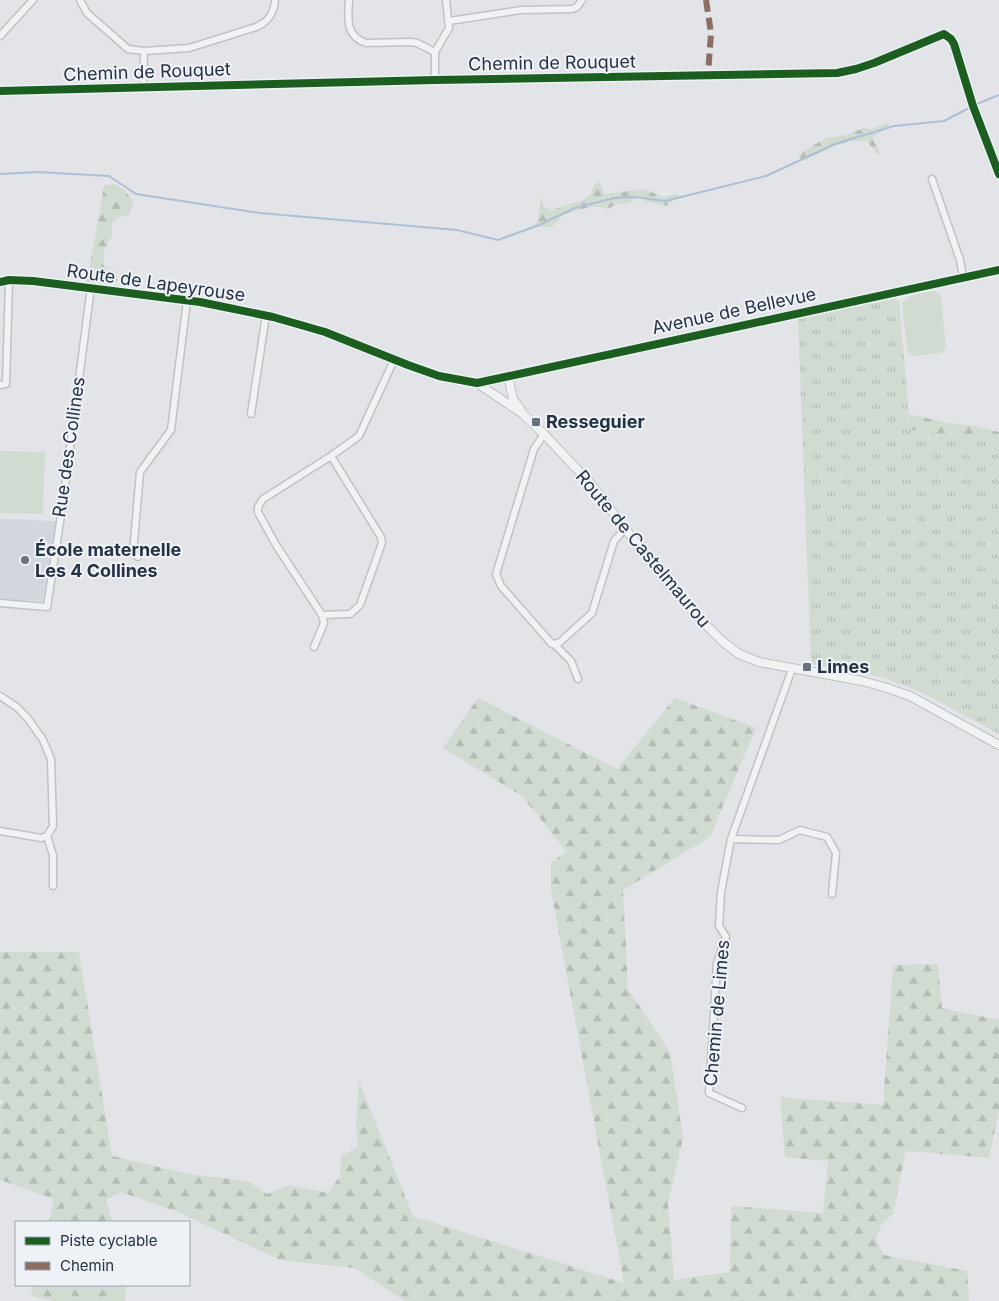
<svg xmlns="http://www.w3.org/2000/svg" width="999" height="1301" viewBox="0 0 999 1301" font-family="Inter,sans-serif">
<defs>
<pattern id="grass-tufts" width="24" height="20" patternUnits="userSpaceOnUse" patternTransform="scale(1.25)"><rect width="24" height="20" fill="#d2dbd1"/><path d="M3 7l-1-3M5 7V3M7 7l1-3M15 17l-1-3M17 17v-4M19 17l1-3" fill="none" stroke="#b4bcb5"/></pattern>
<pattern id="forest-firs" width="22" height="20" patternUnits="userSpaceOnUse" patternTransform="scale(1.25)"><rect width="22" height="20" fill="#d2dbd1"/><path d="M5 1l3.5 6h-7zM16 11l3.5 6h-7z" fill="#b4bcb5"/></pattern>
</defs>
<rect width="100%" height="100%" fill="#e2e4e7"/>
<path fill="#d2d7de" d="M 0,519 L 56,521 L 43,601 L 0,599 Z"/>
<path fill="url(#grass-tufts)" d="M 893,298 L 899,301 L 910,425 L 999,437 L 999,734 L 923,693 L 882,677 L 811,664 L 798,317 Z"/>
<path fill="url(#forest-firs)" d="M 889,123 L 889,126 L 872,138 L 880,153 L 877,154 L 867,141 L 850,141 L 832,147 L 805,160 L 800,159 L 799,155 L 802,152 L 826,138 L 846,135 L 864,128 L 871,129 Z
M 599,181 L 604,194 L 644,189 L 663,197 L 677,194 L 677,198 L 666,206 L 652,202 L 644,203 L 644,199 L 635,198 L 632,202 L 626,204 L 620,203 L 607,209 L 599,207 L 589,207 L 563,215 L 552,227 L 533,227 L 538,220 L 541,196 L 544,207 L 552,210 L 583,200 L 591,194 L 594,185 Z
M 114,184 L 125,190 L 133,202 L 129,215 L 119,217 L 112,223 L 112,236 L 104,251 L 104,265 L 110,274 L 118,280 L 108,286 L 87,281 L 104,186 Z
M 909,414 L 948,423 L 974,426 L 999,432 L 999,442 L 992,439 L 911,430 Z
M 478,698 L 617,769 L 675,698 L 756,728 L 710,837 L 623,890 L 628,989 L 670,1052 L 683,1138 L 668,1203 L 674,1280 L 730,1272 L 731,1206 L 823,1213 L 828,1161 L 785,1157 L 780,1097 L 883,1105 L 893,965 L 938,964 L 942,1008 L 999,1020 L 999,1111 L 989,1158 L 906,1151 L 893,1214 L 881,1225 L 876,1240 L 884,1255 L 967,1271 L 969,1301 L 405,1301 L 354,1268 L 280,1260 L 178,1212 L 121,1192 L 106,1200 L 113,1222 L 49,1222 L 54,1199 L 0,1180 L 0,1104 L 4,1103 L 0,1098 L 0,952 L 79,952 L 112,1156 L 189,1174 L 247,1181 L 267,1194 L 289,1185 L 328,1193 L 340,1176 L 341,1156 L 358,1147 L 356,1127 L 359,1081 L 413,1216 L 624,1283 L 551,890 L 551,862 L 567,852 L 522,796 L 443,748 Z
M 33,1285 L 126,1285 L 125,1301 L 53,1301 L 31,1296 Z"/>
<path fill="#d2dbd1" d="M 934,291 L 938,292 L 941,297 L 946,348 L 941,353 L 913,356 L 909,354 L 907,349 L 902,304 C 908,293 923,293 934,291 Z
M 0,451 L 45,452 L 43,514 L 0,513 Z"/>
<g fill="none" stroke-linecap="round" stroke-linejoin="round">
<path stroke="#adc0d5" stroke-width="2" d="M 977,104 L 999,95
M 0,174 L 38,172 L 109,176 L 136,194 L 260,213 L 457,230 L 498,240 L 539,225 L 577,207 L 615,198 L 634,197 L 665,201 L 766,176 L 835,144 L 894,126 L 944,121 L 971,107"/>
<g stroke="#c0c2c5" stroke-width="9">
<path id="minor" d="M 80,0 L 87,13 L 128,49 L 144,51
M 349,0 C 348,18 345,36 366,43 L 411,42 L 417,43 L 435,52
M 449,21 L 521,10 L 572,9 L 577,7 L 582,0
M 0,36 L 33,0
M 435,80 L 435,52 L 449,28 L 446,0
M 143,87 L 144,51 L 189,48 L 256,27 C 268,22 274,14 275,0
M 0,91 L 435,80 L 837,73 L 856,69 L 874,63 L 944,34 L 951,39 L 954,44 L 973,106 L 999,174
M 932,179 L 960,260 L 963,277
M 0,385 L 6,384 L 9,280
M 251,414 L 266,315
M 544,434 L 534,449 L 496,574 L 501,586 L 552,644 L 559,643 L 592,613 L 614,541 L 626,528
M 331,456 L 263,499 L 258,507 L 258,512 L 276,545 L 322,615 L 350,614 L 360,605 L 382,543 L 381,537 L 331,456 L 359,436 L 394,360
M 138,557 L 133,553 L 140,472 L 171,430 L 187,301
M 0,603 L 47,607 L 62,509 L 91,287
M 555,645 L 571,661 L 578,679
M 314,647 L 324,623 L 322,615
M 0,696 L 18,708 L 29,720 L 43,740 L 51,759 L 53,826 L 47,836 L 41,838 L 0,831
M 47,836 L 53,855 L 53,886
M 731,839 L 779,840 L 800,830 L 827,837 L 836,853 L 832,894
M 742,1108 L 709,1093 L 717,963 L 726,937 L 719,926 L 721,892 L 731,839 L 792,669"/>
</g>
<g stroke="#c0c2c5" stroke-width="10">
<path id="tertiary" d="M 0,282 L 9,280 L 33,281 L 200,302 L 273,317 L 325,332 L 408,365 L 439,376 L 477,383 L 999,270
M 508,376 L 513,399 L 521,410
M 477,383 L 523,414 L 544,434 L 590,483 L 668,584 L 699,618 L 722,641 L 739,654 L 759,662 L 862,681 L 887,688 L 910,696 L 999,745"/>
</g>
<use href="#minor" stroke="#f1f2f3" stroke-width="6"/>
<use href="#tertiary" stroke="#f1f2f3" stroke-width="8"/>
<path stroke="#8d6e63" stroke-width="6" stroke-dasharray="12 6" stroke-linecap="butt" d="M 706,0 L 711,33 L 708,75"/>
<g stroke="#eef2f7" stroke-width="11">
<path id="cycleway" d="M 0,91 L 435,80 L 837,73 L 856,69 L 874,63 L 944,34 L 951,39 L 954,44 L 973,106 L 999,174
M 0,282 L 9,280 L 33,281 L 200,302 L 273,317 L 325,332 L 408,365 L 439,376 L 477,383 L 999,270"/>
</g>
<use href="#cycleway" stroke="#1b5e20" stroke-width="8"/>
</g>
<g fill="#68707c" stroke="#eef2f7" stroke-width="2">
<rect x="531" y="417" width="10" height="10" rx="2.5"/>
<circle cx="25" cy="560" r="5"/>
<rect x="802" y="662" width="10" height="10" rx="2.5"/>
</g>
<g text-anchor="middle" stroke-width="4" stroke-linejoin="round" paint-order="stroke">
<g font-size="18" fill="#263142" stroke="#eef2f7">
<text transform="translate(552 63) rotate(-1)" y="6">Chemin de Rouquet</text>
<text transform="translate(147 72) rotate(-2)" y="6">Chemin de Rouquet</text>
<text transform="translate(156 283) rotate(8)" y="6">Route de Lapeyrouse</text>
<text transform="translate(734 311) rotate(-12)" y="6">Avenue de Bellevue</text>
<text transform="translate(69 447) rotate(-82)" y="6">Rue des Collines</text>
<text transform="translate(643 549) rotate(50)" y="6">Route de Castelmaurou</text>
<text transform="translate(717 1013) rotate(-85)" y="6">Chemin de Limes</text>
</g>
<g font-size="18" font-weight="bold" fill="#263142" stroke="#eef2f7" text-anchor="start">
<text x="546" y="428">Resseguier</text>
<text x="35" y="556">École maternelle<tspan x="35" dy="21">Les 4 Collines</tspan></text>
<text x="817" y="673">Limes</text>
</g>
</g>
<rect x="15" y="1221" width="175" height="65" fill="#eef2f7" stroke="#9ea5af"/>
<rect x="25" y="1237" width="25" height="8" fill="#1b5e20" stroke="#9ea5af"/>
<text x="60" y="1246" font-size="15" fill="#263142">Piste cyclable</text>
<rect x="25" y="1262" width="25" height="8" fill="#8d6e63" stroke="#9ea5af"/>
<text x="60" y="1271" font-size="15" fill="#263142">Chemin</text>
</svg>
